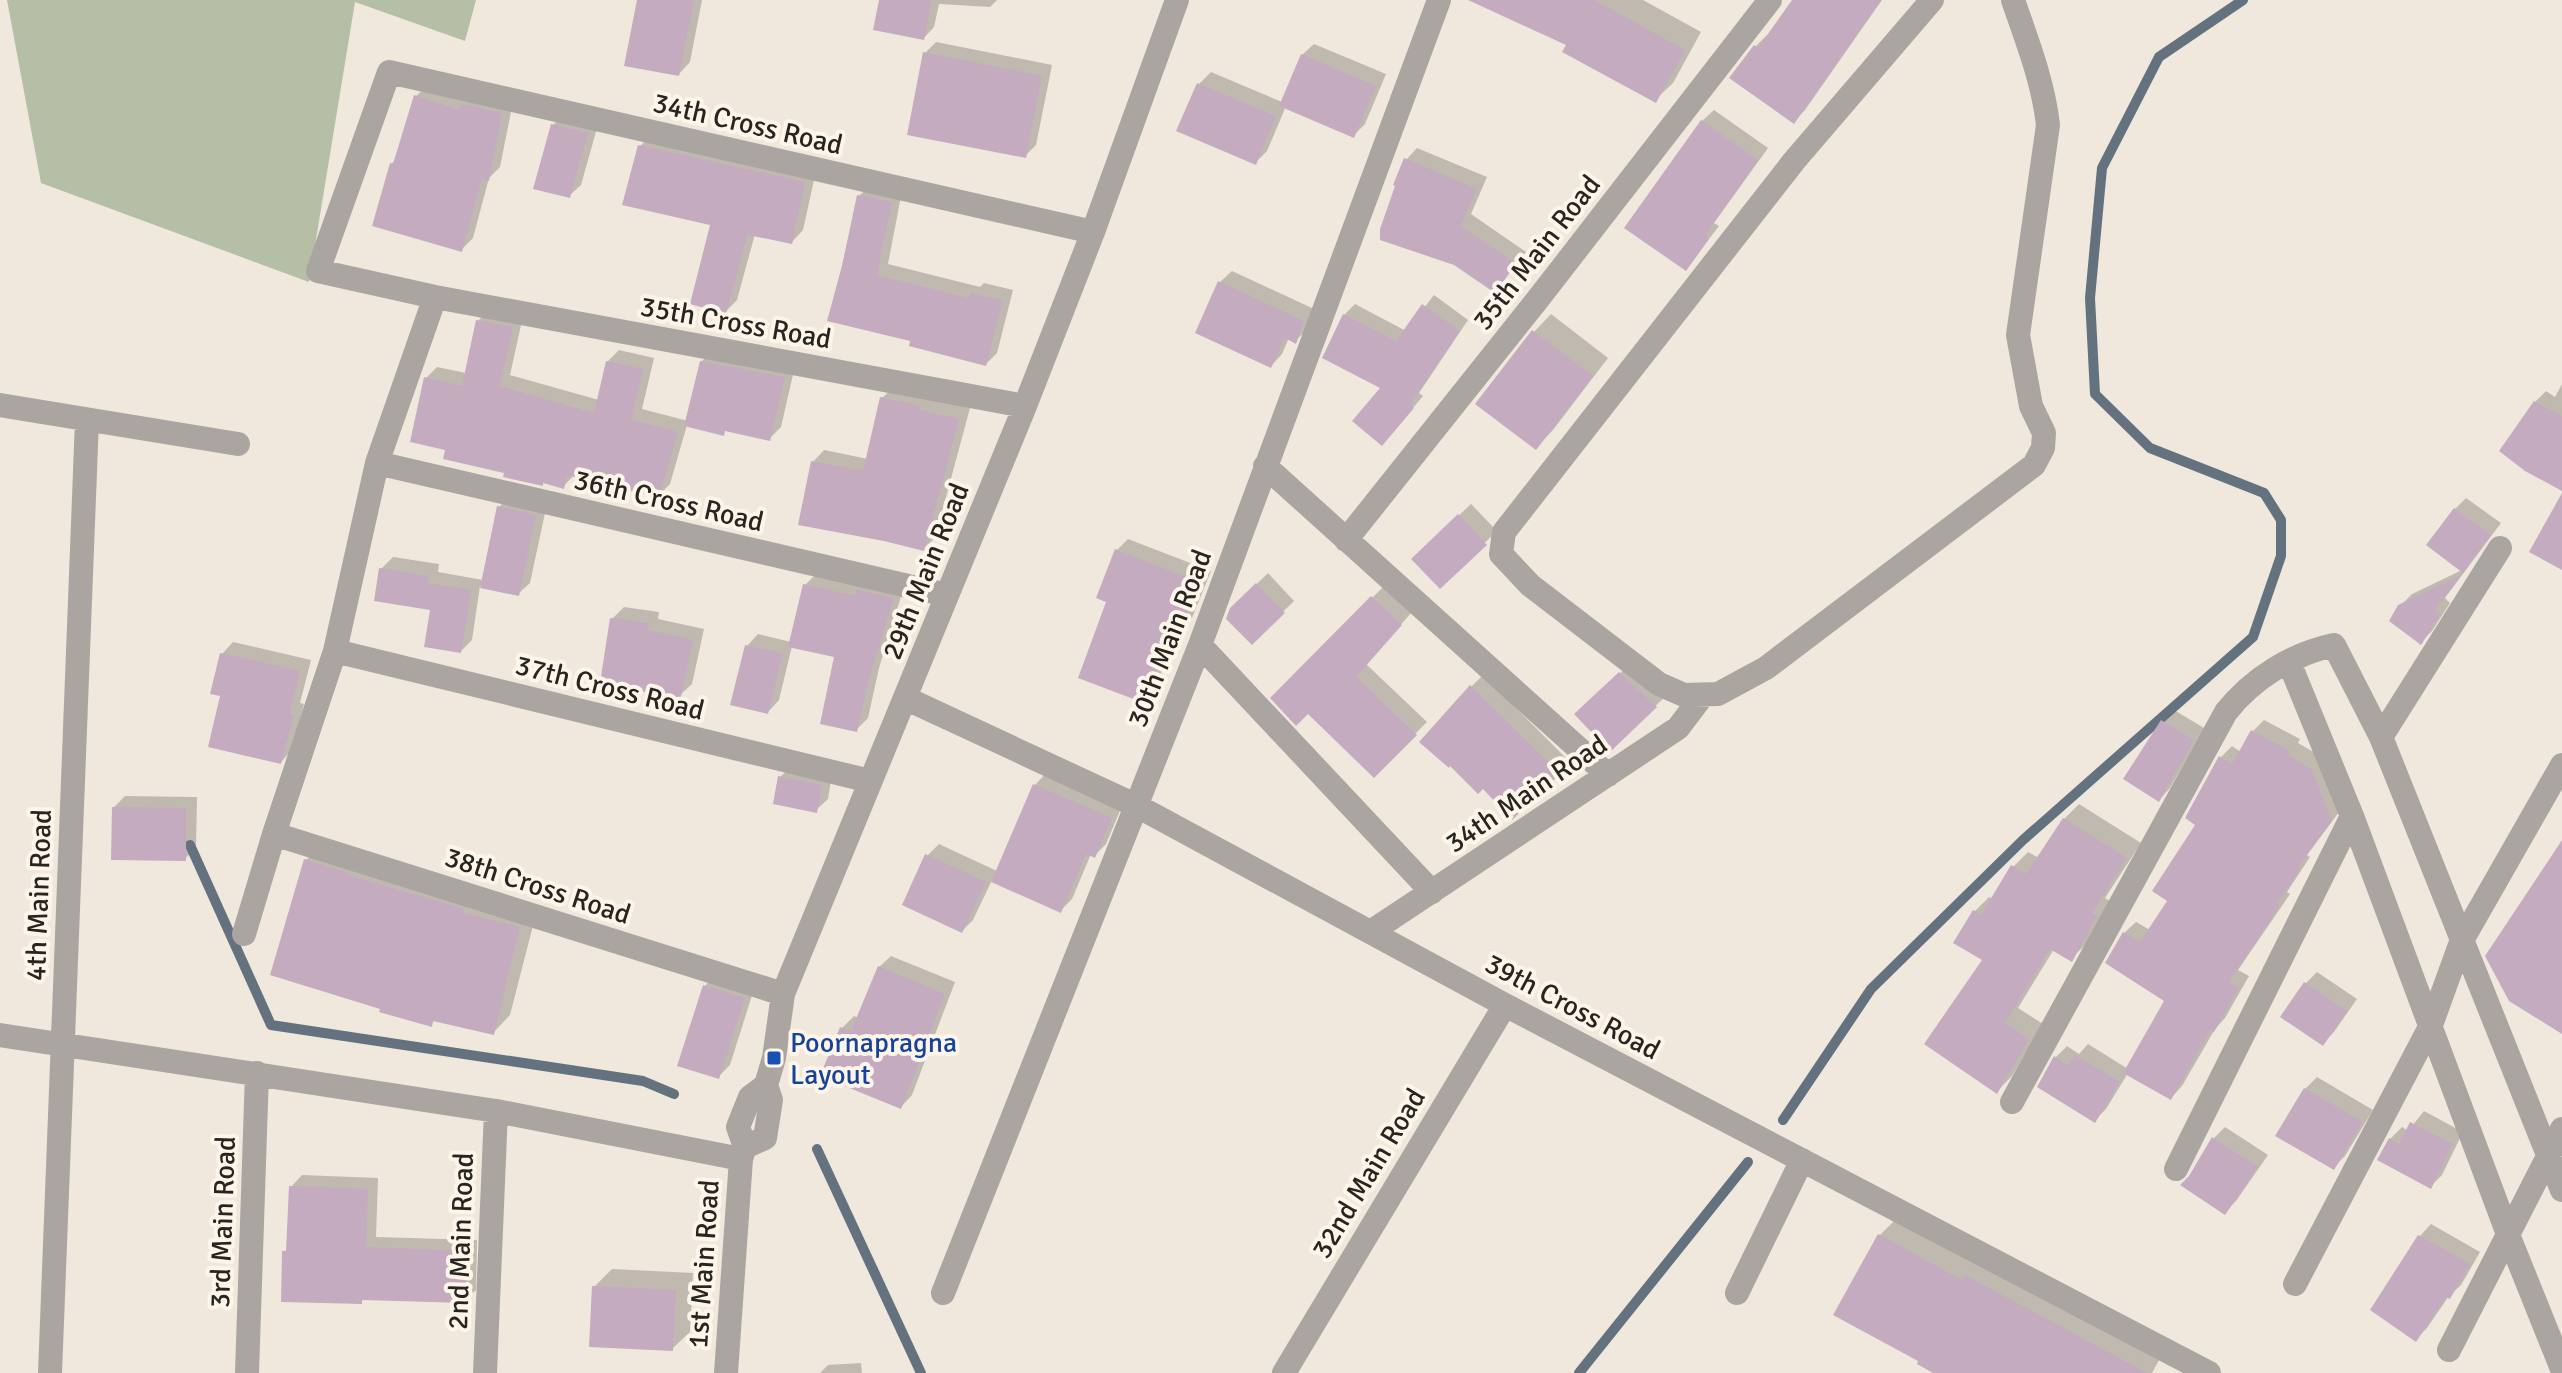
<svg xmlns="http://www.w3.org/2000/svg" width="2562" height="1373" viewBox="0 0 2562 1373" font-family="Signika,sans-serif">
<rect width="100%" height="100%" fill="#f0e8dd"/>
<path fill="#b4bfa6" d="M 7,0 L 476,0 L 465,41 L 355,2 L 309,282 L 41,183 Z"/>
<path fill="#0003" d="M 639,0 L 702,0 L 690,62 L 679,74 Z
M 881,0 L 997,0 L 990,7 L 939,4 L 934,27 L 924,38 Z
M 1473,0 L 1643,0 L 1701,32 L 1673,83 L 1655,100 L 1569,44 Z
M 1795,0 L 1882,0 L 1805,110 L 1794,121 L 1755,47 L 1767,35 L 1768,37 Z
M 936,42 L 1052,65 L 1036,145 L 1025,156 L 925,53 Z
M 1314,44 L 1386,74 L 1365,124 L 1354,135 L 1286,106 L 1267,151 L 1255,163 L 1179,130 L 1199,84 L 1211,72 L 1282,102 L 1302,55 Z
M 428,85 L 513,102 L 500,167 L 489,178 L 473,238 L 461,250 L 391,164 L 397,159 L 416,96 Z
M 1714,110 L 1768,148 L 1714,223 L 1719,226 L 1686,269 L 1702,121 Z
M 564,114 L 599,121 L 581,185 L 569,196 L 553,125 Z
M 652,135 L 816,171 L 803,230 L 792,242 L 755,234 L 737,300 L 726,311 L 713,223 L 640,146 Z
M 1417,148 L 1487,177 L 1471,214 L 1526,252 L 1495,291 L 1454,263 L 1406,160 Z
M 870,185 L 902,191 L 888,264 L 980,287 L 984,283 L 1013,290 L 997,353 L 986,364 L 912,340 L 829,319 L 859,196 Z
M 1232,271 L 1314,309 L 1307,330 L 1295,341 L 1289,338 L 1282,354 L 1271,366 L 1220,282 Z
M 1434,295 L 1468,320 L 1419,393 L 1423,396 L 1392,433 L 1383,387 L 1344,315 L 1355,304 L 1406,331 Z
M 489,309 L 523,316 L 510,375 L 599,400 L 607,362 L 619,350 L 654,358 L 642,409 L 688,421 L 701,362 L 713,351 L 795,366 L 781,427 L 769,439 L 727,429 L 723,433 L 687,425 L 670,484 L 659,495 L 574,475 L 563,487 L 507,472 L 447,449 L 426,378 L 437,367 L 466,373 L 478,321 Z
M 1551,314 L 1608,358 L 1553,430 L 1536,448 L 1534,332 Z
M 2562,384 L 2562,489 L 2502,451 L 2536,401 L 2546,391 L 2555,397 Z
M 894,387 L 970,408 L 935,538 L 923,549 L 813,462 L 824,450 L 868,459 L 882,398 Z
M 510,496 L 547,504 L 530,583 L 518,594 L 480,586 L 472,640 L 461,651 L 432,608 L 381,569 L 393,557 L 439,564 L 438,572 L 483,580 L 499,507 Z
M 2466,498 L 2501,523 L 2445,598 L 2450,603 L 2432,631 L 2421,642 L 2400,606 L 2412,594 L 2462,570 L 2455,509 Z
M 1471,504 L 1497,531 L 1440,586 L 1413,559 Z
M 1128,539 L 1211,571 L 1192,618 L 1181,629 L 1178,628 L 1155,690 L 1144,701 L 1109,601 L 1117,550 Z
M 817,573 L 904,587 L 879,668 L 868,718 L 856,730 L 837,656 L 792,646 L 779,700 L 768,712 L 747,646 L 758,634 L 791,642 L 805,585 Z
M 1268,573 L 1294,601 L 1252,642 L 1231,609 Z
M 1384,586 L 1412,612 L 1366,664 L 1427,722 L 1374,775 L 1308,711 L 1273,698 Z
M 624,607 L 659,612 L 658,619 L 704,629 L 692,684 L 680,695 L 612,619 Z
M 233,642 L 311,660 L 300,703 L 304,704 L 292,750 L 281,762 L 222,694 L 222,654 Z
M 1632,662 L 1667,695 L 1610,749 L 1577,714 Z
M 1483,675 L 1570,762 L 1512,817 L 1471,687 Z
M 2174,710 L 2204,728 L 2170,788 L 2159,800 L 2163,721 Z
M 2264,720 L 2300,739 L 2298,743 L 2324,758 L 2342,808 L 2307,855 L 2310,857 L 2287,892 L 2290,894 L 2238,970 L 2249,976 L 2225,1018 L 2215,1029 L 2182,1086 L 2171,1098 L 2128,1073 L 2106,1109 L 2095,1120 L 2040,1087 L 2056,1057 L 2067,1046 L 2079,1054 L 2088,1044 L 2128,1069 L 2167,1001 L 2124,933 L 2136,922 L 2150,930 L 2169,900 L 2221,757 L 2232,746 L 2241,752 L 2253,731 Z
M 792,766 L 832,774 L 828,799 L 816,810 L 780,777 Z
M 1046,773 L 1122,806 L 1106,844 L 1095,855 L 1091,854 L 1072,899 L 1061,910 L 992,880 L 973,920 L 962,931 L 927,856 L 939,844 L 997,871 L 1035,785 Z
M 125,796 L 197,797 L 196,847 L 185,859 L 114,807 Z
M 2079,804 L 2141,843 L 2105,898 L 2110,901 L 2086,944 L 2071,959 L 2054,949 L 2018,1008 L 2043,1024 L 2012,1076 L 1997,1091 L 1985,959 L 1974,912 L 1989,897 L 1993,899 L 2013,867 L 2028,852 L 2039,858 L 2064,819 Z
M 324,843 L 537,910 L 510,1015 L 493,1033 L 436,1019 L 431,1024 L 306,860 Z
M 891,956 L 955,982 L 912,1095 L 901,1107 L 842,1028 L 854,1016 L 859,1018 L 879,967 Z
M 2317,972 L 2357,999 L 2334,1032 L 2322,1044 L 2283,1017 L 2306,983 Z
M 716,974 L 755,986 L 730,1065 L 718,1077 L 705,986 Z
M 2317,1077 L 2373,1110 L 2345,1156 L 2334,1167 L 2305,1089 Z
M 2424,1111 L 2463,1132 L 2442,1175 L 2431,1186 L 2390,1139 L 2402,1127 L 2408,1131 Z
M 2225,1127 L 2268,1155 L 2236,1201 L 2225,1212 L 2214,1138 Z
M 302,1175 L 378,1178 L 376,1237 L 477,1240 L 476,1290 L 464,1301 L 365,1298 L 361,1302 L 284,1252 L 288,1248 L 291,1187 Z
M 1902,1213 L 2165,1349 L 2152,1373 L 1937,1373 L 1921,1360 L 1836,1315 L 1880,1235 Z
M 2431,1224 L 2480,1252 L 2461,1285 L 2449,1296 L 2427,1328 L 2416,1339 L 2420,1236 Z
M 612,1269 L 693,1273 L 690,1332 L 672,1349 L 594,1287 Z
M 861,1363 L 862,1373 L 820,1373 L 828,1365 Z"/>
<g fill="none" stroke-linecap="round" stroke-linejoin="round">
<path stroke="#647280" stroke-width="10" d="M 190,845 L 271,1025 L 643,1081 L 674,1094
M 1783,1120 L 1871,989 L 2023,840 L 2253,637 L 2281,556 L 2281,520 L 2264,493 L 2150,448 L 2095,394 L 2090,298 L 2102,168 L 2159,57 L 2243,0
M 817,1149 L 921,1373
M 1579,1373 L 1748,1162"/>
</g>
<path fill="#c4abc0" d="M 637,0 L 694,0 L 679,76 L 624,66 Z
M 879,0 L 932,0 L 924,40 L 873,30 Z
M 1468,0 L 1594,0 L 1685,50 L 1656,103 L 1562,52 L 1566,45 Z
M 1792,0 L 1881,0 L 1794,124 L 1729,78 L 1754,45 L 1758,48 Z
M 923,52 L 1042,76 L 1026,158 L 907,135 Z
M 1301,54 L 1376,86 L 1354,138 L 1279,106 Z
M 1197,83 L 1276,116 L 1256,165 L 1176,131 Z
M 414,95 L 460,110 L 461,104 L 502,113 L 489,181 L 482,179 L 462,252 L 372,226 L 390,163 L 393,164 Z
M 1701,120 L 1758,160 L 1705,235 L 1709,239 L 1686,271 L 1624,228 Z
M 551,124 L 588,133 L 570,198 L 533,189 Z
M 638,145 L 805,182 L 792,244 L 748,235 L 726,314 L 690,304 L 710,225 L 622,205 Z
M 1404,158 L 1477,189 L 1461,226 L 1516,264 L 1495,293 L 1454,265 L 1380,240 L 1380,229 L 1395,186 L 1393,185 Z
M 857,195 L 892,202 L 877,275 L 969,298 L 971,293 L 1003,301 L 986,366 L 909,346 L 910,341 L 827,321 L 842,266 Z
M 1218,281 L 1304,321 L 1296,344 L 1285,338 L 1271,368 L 1195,333 Z
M 1422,304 L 1460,331 L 1410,404 L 1414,408 L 1382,446 L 1352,421 L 1380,388 L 1322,358 L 1343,314 L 1396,341 Z
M 476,320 L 513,327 L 500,386 L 594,413 L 606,361 L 643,369 L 632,420 L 678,432 L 659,498 L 567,475 L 564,489 L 543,483 L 543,486 L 503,477 L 504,473 L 443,459 L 445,450 L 410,442 L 424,377 L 462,386 Z
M 1532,330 L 1593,376 L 1536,450 L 1475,404 Z
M 700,361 L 785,377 L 770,441 L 725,431 L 724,436 L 684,426 Z
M 880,397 L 920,406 L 919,410 L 959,419 L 924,551 L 884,541 L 798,525 L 811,461 L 863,471 Z
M 2534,401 L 2562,416 L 2562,491 L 2525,471 L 2499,451 Z
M 2562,493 L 2562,570 L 2529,552 Z
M 497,506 L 536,515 L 519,596 L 480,588 Z
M 2454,508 L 2491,535 L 2463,573 L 2426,545 Z
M 1458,514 L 1487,545 L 1440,589 L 1411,559 Z
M 1115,549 L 1201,583 L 1181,632 L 1173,628 L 1144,703 L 1078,678 L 1106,602 L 1096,598 Z
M 379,568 L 428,576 L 427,583 L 471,590 L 461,653 L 424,647 L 430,610 L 374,601 Z
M 2461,575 L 2435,610 L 2440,615 L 2421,645 L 2389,621 L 2398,605 Z
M 1256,583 L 1285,613 L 1252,645 L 1226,619 L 1230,608 Z
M 803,584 L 855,596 L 856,589 L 894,598 L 868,682 L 857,732 L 820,724 L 834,657 L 788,647 Z
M 1371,596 L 1402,625 L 1356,677 L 1417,735 L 1374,778 L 1308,714 L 1296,726 L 1270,698 Z
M 610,618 L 649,623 L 648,630 L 693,640 L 681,697 L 670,697 L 640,691 L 640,689 L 600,683 Z
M 745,645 L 783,654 L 768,714 L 730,705 Z
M 220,653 L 300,671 L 290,714 L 294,715 L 281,764 L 208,747 L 220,696 L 210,694 Z
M 1619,672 L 1657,707 L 1610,752 L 1574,714 Z
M 1470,685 L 1560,774 L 1512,820 L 1483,789 L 1478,794 L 1450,766 L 1449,768 L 1419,742 Z
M 2161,720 L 2194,740 L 2159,802 L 2123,779 Z
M 2251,730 L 2290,751 L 2288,755 L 2312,770 L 2332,821 L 2298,867 L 2300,869 L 2277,904 L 2280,906 L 2229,982 L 2239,988 L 2214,1032 L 2210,1030 L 2171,1100 L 2123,1073 L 2164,1001 L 2105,963 L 2123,932 L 2140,942 L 2167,901 L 2152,891 L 2195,825 L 2185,818 L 2219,756 L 2232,764 Z
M 778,776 L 822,785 L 817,813 L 773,804 Z
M 1033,784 L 1112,818 L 1095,858 L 1086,854 L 1061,913 L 991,882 Z
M 112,807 L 186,808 L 186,861 L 111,860 Z
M 2063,818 L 2127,858 L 2092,913 L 2097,916 L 2072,962 L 2050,949 L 2005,1023 L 2029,1039 L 1997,1094 L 1924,1044 L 1982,960 L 1953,943 L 1973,910 L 1981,915 L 2011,865 L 2026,874 Z
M 2562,840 L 2562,1034 L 2509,1001 L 2485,956 Z
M 925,854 L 986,882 L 962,933 L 902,905 Z
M 304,859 L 348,873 L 348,875 L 464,909 L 463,913 L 520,927 L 494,1035 L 433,1021 L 432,1027 L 379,1012 L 380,1009 L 270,975 Z
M 878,966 L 945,994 L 901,1109 L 820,1076 L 840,1027 L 851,1031 Z
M 2304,982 L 2347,1011 L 2323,1046 L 2280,1017 Z
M 703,985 L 745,998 L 719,1079 L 677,1066 Z
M 2075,1055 L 2120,1082 L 2095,1123 L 2037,1087 L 2054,1056 L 2068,1066 Z
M 2304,1088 L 2363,1122 L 2334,1170 L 2275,1136 Z
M 2410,1122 L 2453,1144 L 2431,1189 L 2377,1160 L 2389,1138 L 2399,1144 Z
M 2212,1137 L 2258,1167 L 2225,1215 L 2180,1185 L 2189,1176 Z
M 289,1186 L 368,1189 L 366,1247 L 467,1251 L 465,1303 L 362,1300 L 362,1304 L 281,1302 L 282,1251 L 286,1251 Z
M 1878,1234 L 1962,1280 L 1965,1275 L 2147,1373 L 1933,1373 L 1917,1364 L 1918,1361 L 1833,1315 Z
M 2418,1235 L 2470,1264 L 2450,1299 L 2446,1297 L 2416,1342 L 2370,1310 Z
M 592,1286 L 676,1290 L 673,1351 L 589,1347 Z"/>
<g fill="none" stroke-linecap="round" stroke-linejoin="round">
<path stroke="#aba5a2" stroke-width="24" d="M 1932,0 L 1794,161 L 1504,532 L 1501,554 L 1530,585 L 1659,684 L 1684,695 L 1718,694 L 1766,668 L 2034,465 L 2043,448 L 2044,433 L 2031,406 L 2018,335 L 2048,125 C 2043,81 2027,41 2013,0
M 0,405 L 238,444
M 1025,406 L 435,297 L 318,271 L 389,72 L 1093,232
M 377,463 L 947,595
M 1265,466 L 1608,775
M 1346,540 L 1538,299 L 1770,0
M 1200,645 L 1432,892
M 335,651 L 870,781
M 2289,662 L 2352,816 L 2509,1237 L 2562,1369
M 905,698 L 1137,806 L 1505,1005 L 2209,1373
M 2381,737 L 2500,548
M 274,834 L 783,994
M 1372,931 L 1678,728 L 1703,695
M 244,934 L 274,834 L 335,651 L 377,463 L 435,297
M 0,1035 L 496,1111 L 741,1159
M 2012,1102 L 2226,712 C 2253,678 2292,654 2334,645 L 2381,737 L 2562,1190
M 745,1147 L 765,1138 L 771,1100 L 766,1085
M 2176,1169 L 2352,816
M 2295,1284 L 2431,1025 L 2461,942 L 2562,765
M 943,1293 L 1200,645 L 1439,0
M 1737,1293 L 1802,1160
M 2449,1350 L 2562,1129
M 50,1373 L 87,420
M 247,1373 L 257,1073
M 485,1373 L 496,1111
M 726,1373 L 741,1159 L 745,1147 L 738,1127 L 750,1097 L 766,1085 L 774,1058 L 783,994 L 1025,406 L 1093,232 L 1177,0
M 1284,1373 L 1505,1005"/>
</g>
<rect fill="#1a4fb4" stroke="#fdf5ea" stroke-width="3" x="766" y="1050" width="16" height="16" rx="4"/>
<g text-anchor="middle" stroke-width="8" stroke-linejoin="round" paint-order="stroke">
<g font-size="28" fill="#282521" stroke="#fdf5ea">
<text transform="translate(748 123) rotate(13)" y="10">34th Cross Road</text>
<text transform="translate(1536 252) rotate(-52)" y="10">35th Main Road</text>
<text transform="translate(736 322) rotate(10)" y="10">35th Cross Road</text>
<text transform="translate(669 500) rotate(13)" y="10">36th Cross Road</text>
<text transform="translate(925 571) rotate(-68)" y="10">29th Main Road</text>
<text transform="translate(1169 638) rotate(-69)" y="10">30th Main Road</text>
<text transform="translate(610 687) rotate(14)" y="10">37th Cross Road</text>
<text transform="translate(1526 793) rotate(-34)" y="10">34th Main Road</text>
<text transform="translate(538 885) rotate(18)" y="10">38th Cross Road</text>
<text transform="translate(38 895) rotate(-88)" y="10">4th Main Road</text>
<text transform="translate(1573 1006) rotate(28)" y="10">39th Cross Road</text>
<text transform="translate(1368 1173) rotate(-59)" y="10">32nd Main Road</text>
<text transform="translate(222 1222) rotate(-88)" y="10">3rd Main Road</text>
<text transform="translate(460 1241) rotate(-88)" y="10">2nd Main Road</text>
<text transform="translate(703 1264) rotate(-86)" y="10">1st Main Road</text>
</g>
<g font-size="28" fill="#164399" stroke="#fdf5ea" text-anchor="start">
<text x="790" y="1052">Poornapragna<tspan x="790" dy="32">Layout</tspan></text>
</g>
</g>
</svg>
